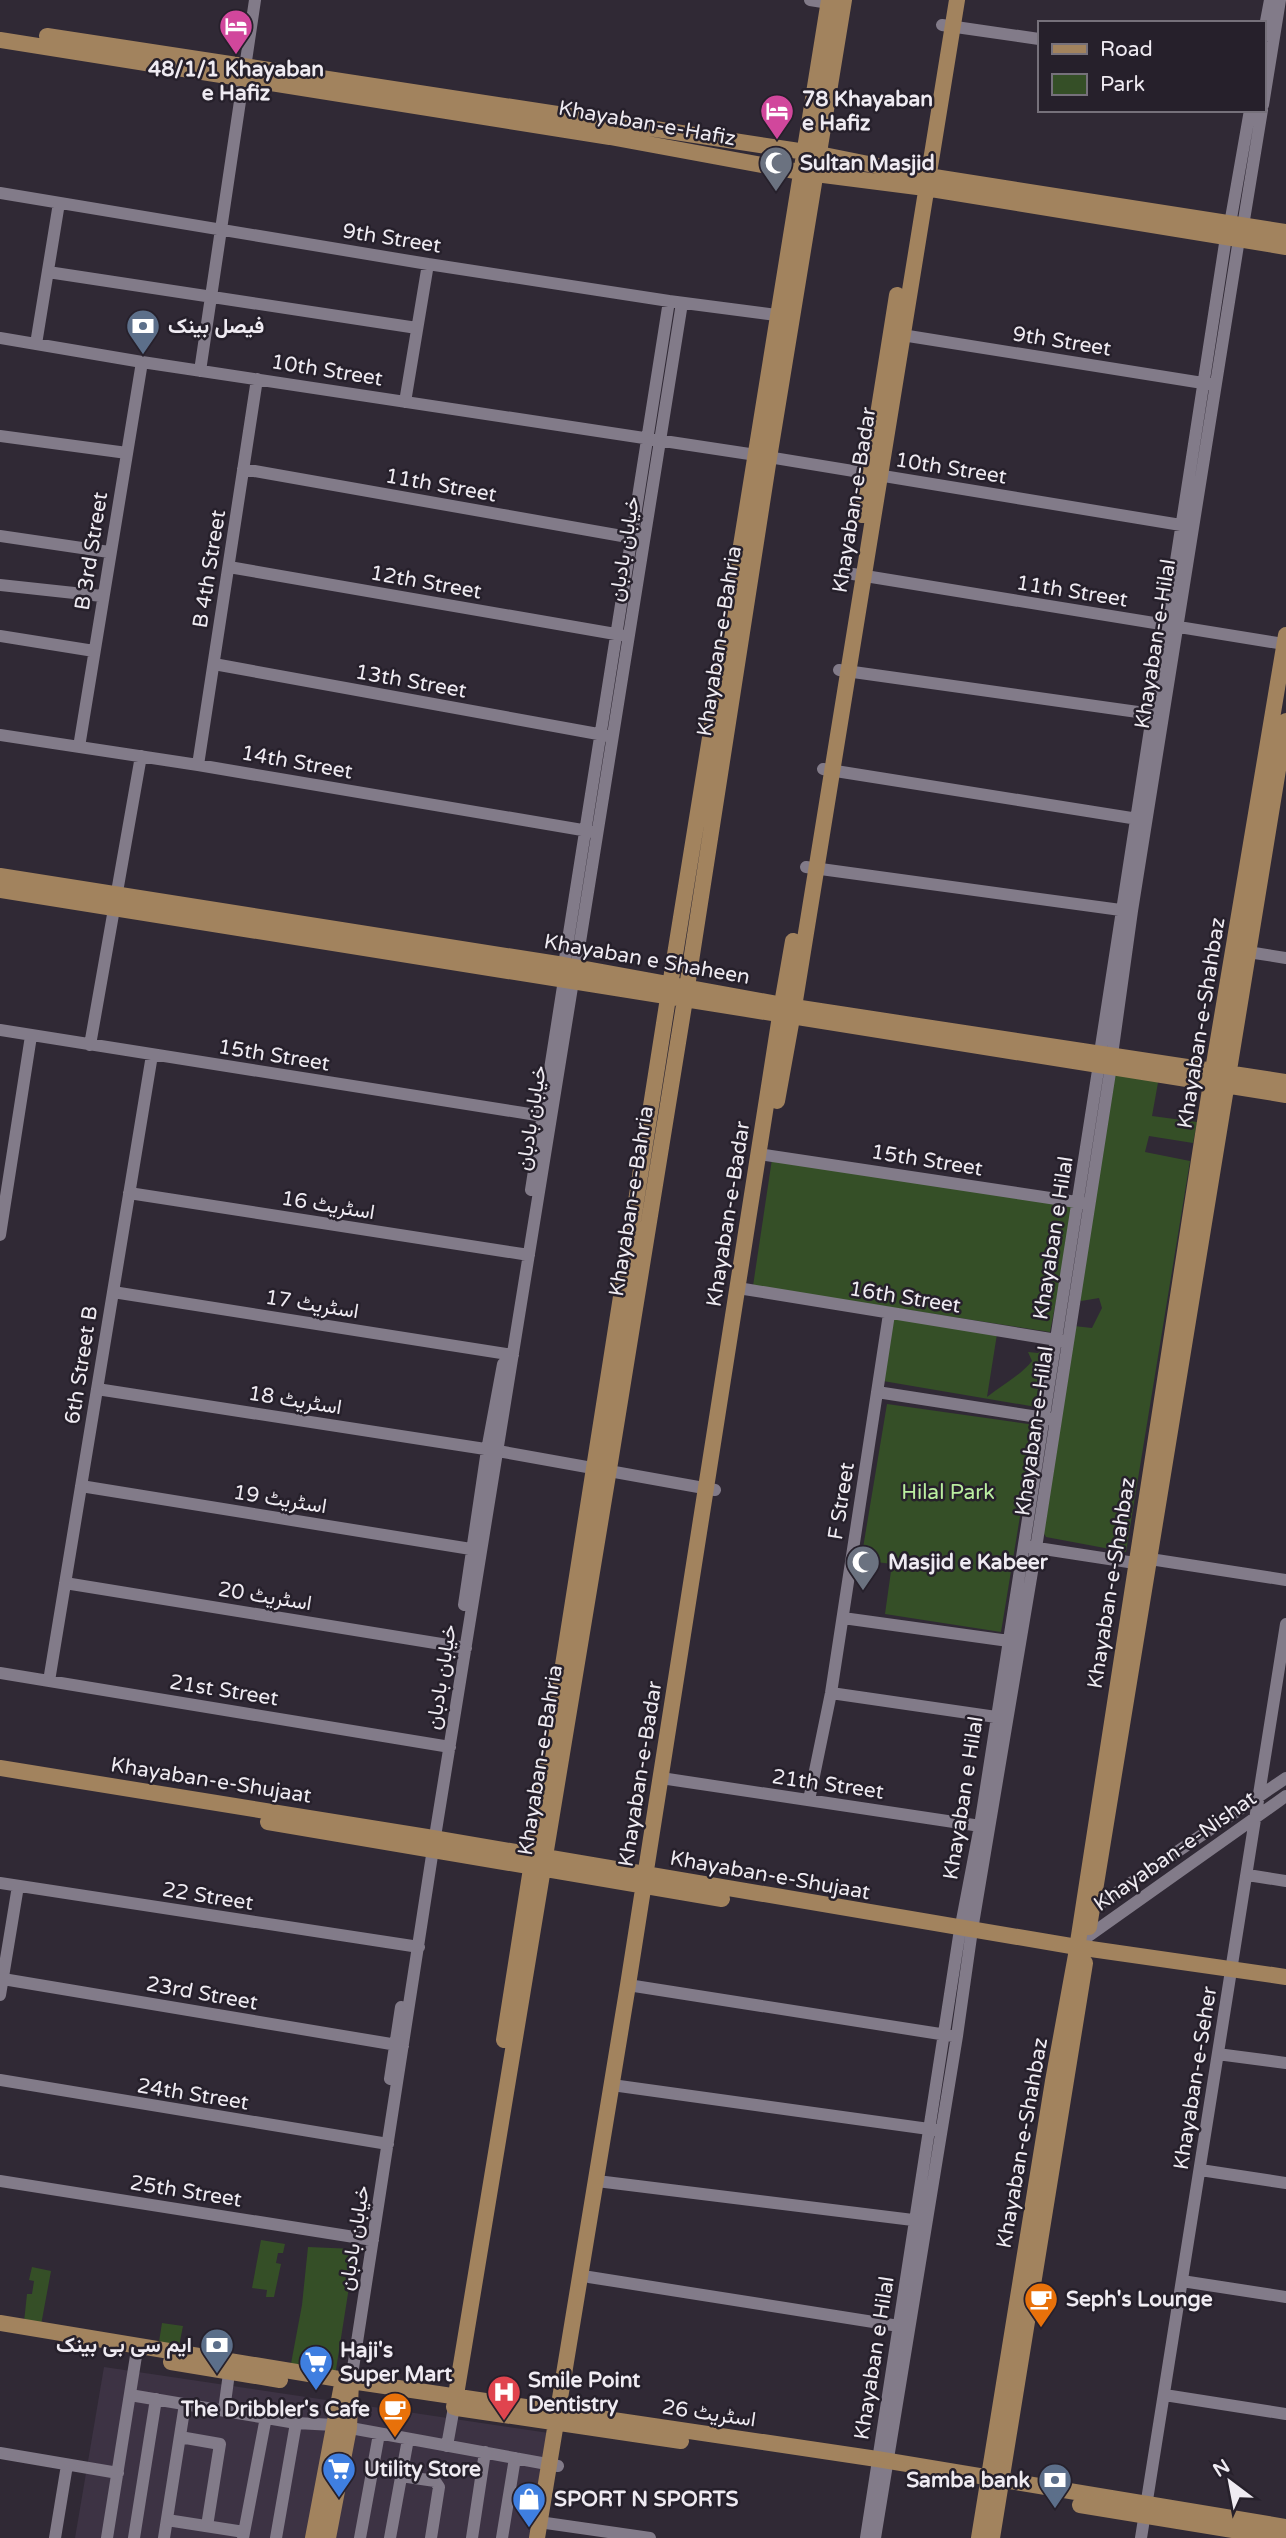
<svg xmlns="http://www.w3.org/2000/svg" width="1286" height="2538" viewBox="0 0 1286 2538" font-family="'Varela Round',Vazirmatn,sans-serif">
<rect width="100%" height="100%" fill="#302935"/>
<path fill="#3d3344" d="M 104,2367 L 549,2433 L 532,2538 L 75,2538 Z"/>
<path fill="#354f27" d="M 1114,1069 L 1159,1077 L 1152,1116 L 1197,1122 L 1193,1143 L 1149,1136 L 1145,1152 L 1190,1161 L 1126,1552 L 1046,1537 L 1043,1532 L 1074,1326 L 1092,1328 L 1102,1308 L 1099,1298 L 1081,1301 L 1076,1293 Z
M 772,1159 L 1075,1204 L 1050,1332 L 753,1286 Z
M 892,1318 L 997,1334 L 987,1397 C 1003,1384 1020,1376 1032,1361 L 1028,1352 L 1038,1353 L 1054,1342 L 1042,1408 L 883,1381 Z
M 887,1404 L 1035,1425 L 1001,1632 L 885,1614 L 892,1564 L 861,1560 Z
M 261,2240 L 285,2244 L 283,2253 L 278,2253 L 276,2263 L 281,2264 L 274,2297 L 266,2297 L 267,2290 L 252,2288 Z
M 308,2247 L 355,2249 L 335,2376 L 290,2369 L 302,2305 Z
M 32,2267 L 51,2271 L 41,2325 L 24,2322 L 27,2294 L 32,2294 L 34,2281 L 29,2280 Z
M 162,2323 L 183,2326 L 179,2346 L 159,2342 Z"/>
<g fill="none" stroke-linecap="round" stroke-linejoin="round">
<path stroke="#827b89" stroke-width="12" d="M 810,0 L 829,3
M 942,25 L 1039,39
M 1263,37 L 1270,0
M 1263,105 L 1280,0
M 0,193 L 428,264 L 669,301 L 784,316
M 1230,224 L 1250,110
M 1243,226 L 1262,110
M 48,272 L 417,328
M 902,335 L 1209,384
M 0,338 L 142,362 L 756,455 L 1193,527
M 36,344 L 59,203
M 200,371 L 255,0
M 405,402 L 428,264
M 0,436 L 127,453
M 243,469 L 639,539
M 0,536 L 109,552
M 229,567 L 621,635
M 853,574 L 1284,644
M 0,585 L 102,596
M 0,636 L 94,651
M 214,664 L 609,736
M 839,670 L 1159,715
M 0,735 L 198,765 L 594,832
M 79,747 L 142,362
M 198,765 L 257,379
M 823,769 L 1144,820
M 806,867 L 1128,911
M 1248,952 L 1286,958
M 564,965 L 669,301
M 576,967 L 682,303
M 0,1030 L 549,1117
M 90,1045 L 141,756
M 1100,1053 L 1226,237
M 1112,1055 L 1132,911 L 1239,239
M 759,1154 L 1083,1203
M 531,1190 L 564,980
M 129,1193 L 529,1255
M 0,1235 L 31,1036
M 738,1288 L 1063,1341
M 113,1292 L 513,1355
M 97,1389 L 498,1451 L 715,1490
M 877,1392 L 1051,1419
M 81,1486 L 477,1550
M 1031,1547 L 1135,1563
M 1150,1559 L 1286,1580
M 65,1583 L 466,1648
M 464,1605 L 487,1450 L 503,1364
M 843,1618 L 1016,1642
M 0,1673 L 450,1747
M 49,1681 L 152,1055
M 831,1693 L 1003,1718
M 661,1778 L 987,1827
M 809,1800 L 831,1693 L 889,1314
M 1254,1876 L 1286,1881
M 0,1883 L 419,1947
M 1094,1908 L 1286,1778
M 1087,1937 L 1286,1796
M 3,1979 L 403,2046
M 628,1985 L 953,2036
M 0,1995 L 18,1886
M 1225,2055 L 1286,2063
M 390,2079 L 401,2007
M 0,2080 L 388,2144
M 612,2085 L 936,2130
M 1207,2171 L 1286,2183
M 0,2181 L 373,2240
M 597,2181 L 921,2221
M 589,2277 L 905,2327
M 1182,2281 L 1286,2297
M 351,2381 L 433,1849 L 573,981
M 130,2395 L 296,2423 L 334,2425 L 558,2466
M 1171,2396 L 1286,2414
M 224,2410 L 230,2366
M 180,2437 L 220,2444 L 207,2526
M 447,2446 L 454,2407
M 0,2453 L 118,2473
M 401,2476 L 435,2481 L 439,2487 L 431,2538
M 167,2520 L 244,2532
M 539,2522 L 650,2538
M 55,2538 L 67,2465
M 107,2538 L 136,2356
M 134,2538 L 156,2399
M 164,2538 L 185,2404
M 243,2538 L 266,2417
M 276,2538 L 296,2423
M 360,2538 L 379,2434
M 390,2538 L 408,2439
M 472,2538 L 485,2452
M 502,2538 L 515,2458
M 866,2538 L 959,1936 L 980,1826 L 1099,1064
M 875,2538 L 957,2036 L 972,1930 L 1036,1548 L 1111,1066
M 1141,2538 L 1286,1624"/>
<path stroke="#a2835e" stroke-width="16" d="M 47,36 L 819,154 L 928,176 L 1286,232
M 0,40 L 610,137 L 800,172 L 925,188 L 1286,247
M 862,515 L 897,295
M 0,876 L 564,965 L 794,1007 L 1286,1082
M 0,890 L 1286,1095
M 782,1004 L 793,941
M 794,1007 L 957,0
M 777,1101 L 792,1018
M 0,1768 L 427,1837 L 1077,1947 L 1286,1977
M 268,1822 L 722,1899
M 1089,1927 L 1286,721
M 504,2040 L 668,998 L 829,0
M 0,2323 L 351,2381 L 877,2459 L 1286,2527
M 171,2362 L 280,2380
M 454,2407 L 609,1469 L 687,987 L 769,458 L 844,0
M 457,2408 L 681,2441
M 1080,2505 L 1281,2538
M 313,2538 L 343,2379
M 328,2538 L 349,2428 L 351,2382
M 537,2538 L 628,1985 L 780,1016
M 979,2538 L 1053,2081 L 1076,1955 L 1213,1070 L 1286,635
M 992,2538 L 1085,1963"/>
</g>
<defs>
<g id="hotel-pin" transform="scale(1.75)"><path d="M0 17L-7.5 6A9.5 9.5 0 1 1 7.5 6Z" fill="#d1479c" stroke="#26202b"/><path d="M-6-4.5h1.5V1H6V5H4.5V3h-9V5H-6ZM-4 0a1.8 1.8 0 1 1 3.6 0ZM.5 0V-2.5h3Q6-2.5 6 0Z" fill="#fff"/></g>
<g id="mosque-pin" transform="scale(1.75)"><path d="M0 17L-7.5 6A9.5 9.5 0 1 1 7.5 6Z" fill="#6b7280" stroke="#26202b"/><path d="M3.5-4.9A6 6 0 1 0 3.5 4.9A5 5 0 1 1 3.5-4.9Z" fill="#fff"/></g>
<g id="bank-pin" transform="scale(1.75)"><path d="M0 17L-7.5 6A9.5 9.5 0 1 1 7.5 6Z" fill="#5c6f8a" stroke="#26202b"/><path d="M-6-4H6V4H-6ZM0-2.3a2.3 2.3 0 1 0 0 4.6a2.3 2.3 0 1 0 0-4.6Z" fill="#fff"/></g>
<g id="cafe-pin" transform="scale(1.75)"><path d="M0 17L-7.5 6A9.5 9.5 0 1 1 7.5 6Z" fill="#e8710a" stroke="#26202b"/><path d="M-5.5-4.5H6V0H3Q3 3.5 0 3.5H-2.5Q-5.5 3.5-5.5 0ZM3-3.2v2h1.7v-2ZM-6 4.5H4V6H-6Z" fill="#fff"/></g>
<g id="supermarket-pin" transform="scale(1.75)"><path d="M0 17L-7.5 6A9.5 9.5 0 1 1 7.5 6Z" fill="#3f7fe0" stroke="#26202b"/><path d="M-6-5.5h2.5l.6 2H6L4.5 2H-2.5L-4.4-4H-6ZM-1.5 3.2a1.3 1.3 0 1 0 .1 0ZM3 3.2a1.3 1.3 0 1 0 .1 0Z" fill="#fff"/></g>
<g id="hospital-pin" transform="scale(1.75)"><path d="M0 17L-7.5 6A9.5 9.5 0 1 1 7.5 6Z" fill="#e0444e" stroke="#26202b"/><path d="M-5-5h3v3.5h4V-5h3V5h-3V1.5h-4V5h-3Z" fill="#fff"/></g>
<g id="shop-pin" transform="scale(1.75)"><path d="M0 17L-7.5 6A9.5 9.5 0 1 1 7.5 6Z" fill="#3f7fe0" stroke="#26202b"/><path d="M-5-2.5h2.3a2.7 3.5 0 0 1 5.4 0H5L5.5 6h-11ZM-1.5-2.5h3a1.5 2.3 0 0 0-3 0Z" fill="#fff"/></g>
</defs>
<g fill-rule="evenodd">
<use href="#hotel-pin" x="236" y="26"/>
<use href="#hotel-pin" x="777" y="111"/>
<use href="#mosque-pin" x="776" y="163"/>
<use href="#bank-pin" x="143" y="326"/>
<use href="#mosque-pin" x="863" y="1562"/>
<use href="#cafe-pin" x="1041" y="2299"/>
<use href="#bank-pin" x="217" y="2345"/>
<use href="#supermarket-pin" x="316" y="2362"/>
<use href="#hospital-pin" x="504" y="2392"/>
<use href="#cafe-pin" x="395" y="2409"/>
<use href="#supermarket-pin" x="339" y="2469"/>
<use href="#bank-pin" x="1055" y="2480"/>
<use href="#shop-pin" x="529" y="2499"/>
</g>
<g text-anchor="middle" stroke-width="5" stroke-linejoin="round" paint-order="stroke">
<g font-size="21" font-weight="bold" fill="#efebf2" stroke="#26202b" text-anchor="start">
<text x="236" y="76" text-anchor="middle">48/1/1 Khayaban<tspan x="236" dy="24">e Hafiz</tspan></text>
<text x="802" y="106">78 Khayaban<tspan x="802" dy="24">e Hafiz</tspan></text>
<text x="800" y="170">Sultan Masjid</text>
<text x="168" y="333">فیصل بینک</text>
<text x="888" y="1569">Masjid e Kabeer</text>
<text x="1066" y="2306">Seph's Lounge</text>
<text x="192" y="2352" text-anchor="end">ایم سی بی بینک</text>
<text x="340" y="2357">Haji's<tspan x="340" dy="24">Super Mart</tspan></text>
<text x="528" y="2387">Smile Point<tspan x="528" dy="24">Dentistry</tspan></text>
<text x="370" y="2416" text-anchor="end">The Dribbler's Cafe</text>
<text x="364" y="2476">Utility Store</text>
<text x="1030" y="2487" text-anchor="end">Samba bank</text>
<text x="554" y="2506">SPORT N SPORTS</text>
</g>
<g font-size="21" fill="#efebf2" stroke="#26202b">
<text transform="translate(647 123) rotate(10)" y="7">Khayaban-e-Hafiz</text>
<text transform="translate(392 238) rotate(9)" y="7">9th Street</text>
<text transform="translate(1062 341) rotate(9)" y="7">9th Street</text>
<text transform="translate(327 370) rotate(9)" y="7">10th Street</text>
<text transform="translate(951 468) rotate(9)" y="7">10th Street</text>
<text transform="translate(441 485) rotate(10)" y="7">11th Street</text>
<text transform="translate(854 500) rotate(-81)" y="7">Khayaban-e-Badar</text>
<text transform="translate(624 549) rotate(-81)" y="7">خیابان بادبان</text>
<text transform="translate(91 551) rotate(-81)" y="7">B 3rd Street</text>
<text transform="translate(209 569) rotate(-81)" y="7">B 4th Street</text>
<text transform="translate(426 582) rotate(10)" y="7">12th Street</text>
<text transform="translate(1072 591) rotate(9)" y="7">11th Street</text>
<text transform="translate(719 641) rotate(-81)" y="7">Khayaban-e-Bahria</text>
<text transform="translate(1155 644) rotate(-81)" y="7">Khayaban-e-Hilal</text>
<text transform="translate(411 681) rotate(10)" y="7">13th Street</text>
<text transform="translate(297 762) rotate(10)" y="7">14th Street</text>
<text transform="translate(647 959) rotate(10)" y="7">Khayaban e Shaheen</text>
<text transform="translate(1201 1023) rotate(-81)" y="7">Khayaban-e-Shahbaz</text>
<text transform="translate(274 1055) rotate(9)" y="7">15th Street</text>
<text transform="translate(531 1118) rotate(-81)" y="7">خیابان بادبان</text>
<text transform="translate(927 1160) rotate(9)" y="7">15th Street</text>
<text transform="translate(631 1201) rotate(-81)" y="7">Khayaban-e-Bahria</text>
<text transform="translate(328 1205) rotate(9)" y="7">اسٹریٹ 16</text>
<text transform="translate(728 1214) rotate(-81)" y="7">Khayaban-e-Badar</text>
<text transform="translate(1053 1238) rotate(-81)" y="7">Khayaban e Hilal</text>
<text transform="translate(905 1297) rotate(9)" y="7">16th Street</text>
<text transform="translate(312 1304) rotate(9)" y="7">اسٹریٹ 17</text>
<text transform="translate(81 1365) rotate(-81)" y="7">6th Street B</text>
<text transform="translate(295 1400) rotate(9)" y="7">اسٹریٹ 18</text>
<text transform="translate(1034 1431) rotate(-82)" y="7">Khayaban-e-Hilal</text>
<text transform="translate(280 1499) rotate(9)" y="7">اسٹریٹ 19</text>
<text transform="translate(841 1501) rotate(-81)" y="7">F Street</text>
<text transform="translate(1111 1583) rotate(-81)" y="7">Khayaban-e-Shahbaz</text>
<text transform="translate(265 1596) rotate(9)" y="7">اسٹریٹ 20</text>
<text transform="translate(441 1677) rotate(-81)" y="7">خیابان بادبان</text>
<text transform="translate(224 1690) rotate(9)" y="7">21st Street</text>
<text transform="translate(540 1760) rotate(-81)" y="7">Khayaban-e-Bahria</text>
<text transform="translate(640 1774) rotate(-81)" y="7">Khayaban-e-Badar</text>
<text transform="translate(211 1780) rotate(9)" y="7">Khayaban-e-Shujaat</text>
<text transform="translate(828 1784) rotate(8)" y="7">21th Street</text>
<text transform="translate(963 1798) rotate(-81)" y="7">Khayaban e Hilal</text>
<text transform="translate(1175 1851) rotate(-35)" y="7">Khayaban-e-Nishat</text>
<text transform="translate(770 1875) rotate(10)" y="7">Khayaban-e-Shujaat</text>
<text transform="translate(208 1896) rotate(9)" y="7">22 Street</text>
<text transform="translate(202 1993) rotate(10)" y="7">23rd Street</text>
<text transform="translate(1195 2078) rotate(-81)" y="7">Khayaban-e-Seher</text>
<text transform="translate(193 2094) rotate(9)" y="7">24th Street</text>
<text transform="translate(1022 2143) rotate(-80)" y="7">Khayaban-e-Shahbaz</text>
<text transform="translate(186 2191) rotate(9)" y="7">25th Street</text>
<text transform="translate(354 2238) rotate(-81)" y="7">خیابان بادبان</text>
<text transform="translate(874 2358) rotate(-81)" y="7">Khayaban e Hilal</text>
<text transform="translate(709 2413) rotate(8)" y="7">اسٹریٹ 26</text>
</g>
<g font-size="21" fill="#baeea0" stroke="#26202b">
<text x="948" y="1499">Hilal Park</text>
</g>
</g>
<rect x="1038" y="21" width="228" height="91" fill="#26202b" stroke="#76717b" stroke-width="2"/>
<rect x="1052" y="44" width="35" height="10" fill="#a2835e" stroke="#76717b" stroke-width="2"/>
<text x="1100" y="56" font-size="21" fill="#efebf2">Road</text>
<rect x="1052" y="74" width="35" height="21" fill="#354f27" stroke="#76717b" stroke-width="2"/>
<text x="1100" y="91" font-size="21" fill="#efebf2">Park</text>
<g transform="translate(1230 2482) rotate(328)" stroke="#26202b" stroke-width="5" paint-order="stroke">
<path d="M0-5L12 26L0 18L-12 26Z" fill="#efebf2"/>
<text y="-10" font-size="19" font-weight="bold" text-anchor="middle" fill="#efebf2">N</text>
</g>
</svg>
